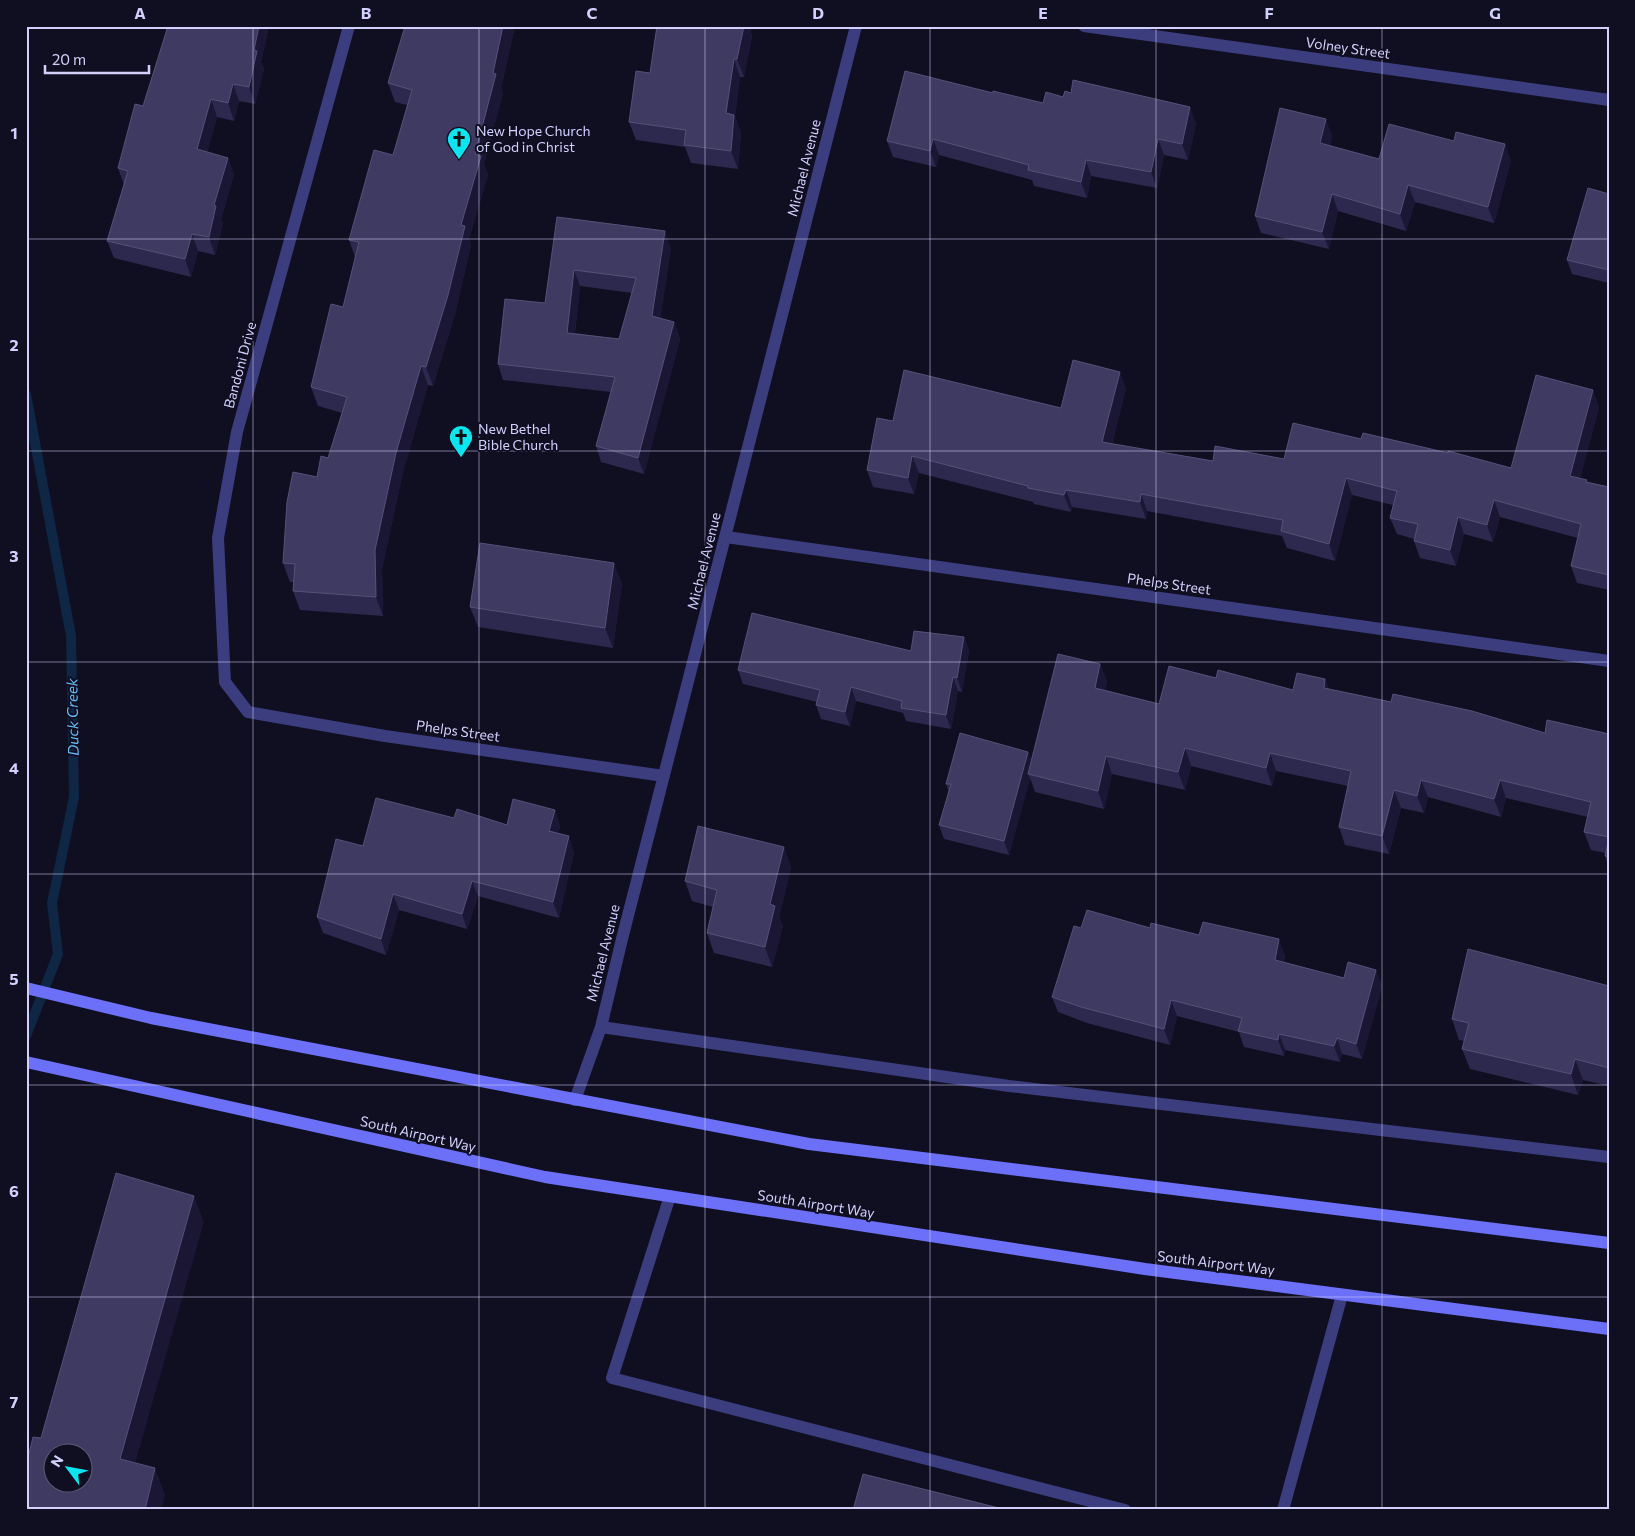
<svg xmlns="http://www.w3.org/2000/svg" width="1635" height="1536" viewBox="0 0 1635 1536" font-family="Commissioner,sans-serif">
<rect width="100%" height="100%" fill="#100e21"/>
<g fill="none" stroke-linecap="round" stroke-linejoin="round">
<path stroke="#0f2644" stroke-width="10" d="M 26,394 L 71,636 L 74,797 L 52,903 L 58,954 L 26,1036"/>
<path stroke="#3b3d7e" stroke-width="12" d="M 670,1196 L 612,1378 L 1125,1510
M 1283,1510 L 1342,1295"/>
<path stroke="#3b3d7e" stroke-width="12" d="M 349,26 L 237,432 L 218,538 L 225,682 L 248,712 L 385,736 L 664,776
M 1084,26 L 1609,100
M 726,537 L 1609,661
M 601,1027 L 1009,1086 L 1609,1157
M 575,1100 L 601,1027 L 622,939 L 856,26"/>
<path stroke="#6c70f9" stroke-width="12" d="M 26,988 L 151,1018 L 809,1144 L 1609,1243
M 26,1062 L 545,1177 L 1145,1269 L 1609,1329"/>
</g>
<path fill="#2d284e" fill-rule="evenodd" d="M 168,26 L 269,26 L 261,62 L 264,69 L 255,104 L 239,101 L 234,121 L 217,117 L 207,152 L 228,158 L 234,175 L 221,219 L 223,223 L 215,255 L 198,251 L 191,277 L 114,258 L 107,241 L 124,185 L 118,168 L 143,106 Z
M 405,26 L 515,26 L 501,88 L 503,93 L 484,164 L 488,175 L 469,239 L 471,245 L 455,314 L 433,386 L 428,385 L 403,472 L 382,569 L 383,616 L 300,610 L 293,591 L 294,582 L 290,582 L 283,563 L 317,477 L 328,458 L 342,413 L 318,406 L 311,387 L 343,307 L 355,257 L 349,240 L 393,155 L 407,105 L 395,102 L 388,83 Z
M 657,26 L 749,26 L 752,36 L 744,77 L 740,77 L 735,116 L 741,133 L 738,169 L 691,163 L 685,147 L 636,140 L 629,122 L 650,73 Z
M 993,93 L 1043,103 L 1063,97 L 1196,123 L 1188,160 L 1164,155 L 1157,188 L 1091,176 L 1087,198 L 1034,186 L 1032,180 L 939,155 L 936,167 L 893,157 L 887,141 Z
M 1332,136 L 1330,146 L 1379,159 L 1454,141 L 1505,144 L 1511,161 L 1494,223 L 1415,202 L 1406,231 L 1338,211 L 1329,249 L 1261,233 L 1255,216 Z
M 1609,194 L 1609,283 L 1572,274 L 1567,260 Z
M 557,217 L 671,248 L 660,319 L 674,322 L 680,339 L 644,474 L 601,462 L 596,446 L 611,392 L 503,380 L 498,364 L 545,303 ZM 580,286 L 632,293 L 619,339 L 575,333 Z
M 1126,388 L 1112,444 L 1213,461 L 1284,459 L 1361,439 L 1511,468 L 1599,407 L 1580,478 L 1588,482 L 1609,487 L 1609,590 L 1577,583 L 1571,566 L 1578,538 L 1500,517 L 1493,542 L 1464,534 L 1456,566 L 1420,558 L 1414,541 L 1414,539 L 1397,534 L 1390,518 L 1393,505 L 1352,495 L 1335,561 L 1287,548 L 1282,536 L 1147,511 L 1146,519 L 1072,507 L 1071,512 L 1034,504 L 1033,502 L 919,473 L 914,494 L 873,487 L 867,470 L 893,421 L 1061,408 Z
M 622,583 L 613,648 L 478,627 L 470,607 Z
M 964,637 L 969,651 L 962,692 L 958,691 L 951,729 L 906,721 L 903,713 L 856,701 L 850,726 L 821,719 L 816,705 L 817,702 L 743,684 L 738,670 L 911,651 Z
M 1100,664 L 1107,682 L 1105,690 L 1159,704 L 1216,678 L 1293,690 L 1325,679 L 1329,689 L 1545,733 L 1609,734 L 1609,868 L 1605,856 L 1605,853 L 1591,850 L 1584,832 L 1588,817 L 1506,798 L 1501,817 L 1428,797 L 1424,813 L 1401,808 L 1389,854 L 1345,845 L 1339,827 L 1348,786 L 1276,771 L 1272,786 L 1191,766 L 1185,790 L 1112,774 L 1104,809 L 1035,792 L 1030,778 L 1009,855 L 944,839 L 939,825 L 949,792 L 946,784 L 1028,752 L 1032,761 Z
M 555,810 L 560,826 L 558,834 L 574,852 L 559,918 L 478,896 L 467,929 L 399,910 L 386,955 L 323,933 L 317,917 L 363,846 L 454,818 L 507,825 Z
M 784,847 L 791,868 L 779,917 L 783,926 L 772,967 L 714,953 L 707,933 L 713,907 L 692,901 L 685,881 Z
M 1081,928 L 1150,928 L 1285,955 L 1284,962 L 1344,978 L 1376,970 L 1382,986 L 1362,1059 L 1342,1054 L 1340,1062 L 1285,1050 L 1284,1056 L 1244,1047 L 1239,1032 L 1177,1016 L 1170,1045 L 1087,1023 L 1058,1012 L 1052,997 Z
M 1609,986 L 1609,1086 L 1583,1080 L 1578,1095 L 1470,1069 L 1462,1049 L 1464,1041 L 1459,1040 L 1452,1019 Z"/>
<path fill="#1a1634" d="M 259,26 L 269,26 L 261,62 L 264,69 L 255,104 L 249,87 L 254,50 Z
M 503,26 L 515,26 L 501,88 L 503,93 L 484,164 L 488,175 L 469,239 L 471,245 L 455,314 L 433,386 L 426,367 L 461,225 L 475,154 Z
M 744,26 L 749,26 L 752,36 L 744,77 L 737,59 Z
M 734,59 L 740,77 L 735,116 L 741,133 L 738,169 L 731,151 L 726,113 Z
M 233,84 L 239,101 L 234,121 L 228,103 Z
M 211,99 L 217,117 L 203,166 L 197,149 Z
M 1190,107 L 1196,123 L 1188,160 L 1182,144 Z
M 1326,119 L 1332,136 L 1327,160 L 1320,143 Z
M 933,139 L 939,155 L 936,167 L 930,151 Z
M 1158,139 L 1164,155 L 1157,188 L 1151,172 Z
M 1505,144 L 1511,161 L 1494,223 L 1488,207 Z
M 228,158 L 234,175 L 221,219 L 223,223 L 215,255 L 209,237 L 214,205 Z
M 1086,160 L 1091,176 L 1087,198 L 1081,182 Z
M 1408,185 L 1415,202 L 1406,231 L 1400,214 Z
M 1332,194 L 1338,211 L 1329,249 L 1322,232 Z
M 665,231 L 671,248 L 658,332 L 652,316 Z
M 192,234 L 198,251 L 191,277 L 185,259 Z
M 574,270 L 580,286 L 573,349 L 567,333 Z
M 674,322 L 680,339 L 644,474 L 638,458 Z
M 421,366 L 428,385 L 403,472 L 382,569 L 383,616 L 376,597 L 375,550 L 396,453 Z
M 1120,372 L 1126,388 L 1108,459 L 1102,442 Z
M 1593,390 L 1599,407 L 1576,492 L 1570,476 Z
M 912,456 L 919,473 L 914,494 L 908,478 Z
M 1346,478 L 1352,495 L 1335,561 L 1329,544 Z
M 1066,490 L 1072,507 L 1071,512 L 1064,495 Z
M 1141,494 L 1147,511 L 1146,519 L 1140,502 Z
M 1494,500 L 1500,517 L 1493,542 L 1487,525 Z
M 1458,517 L 1464,534 L 1456,566 L 1450,550 Z
M 614,563 L 622,583 L 613,648 L 605,628 Z
M 964,637 L 969,651 L 962,692 L 957,678 Z
M 1100,664 L 1107,682 L 1101,705 L 1095,688 Z
M 953,677 L 958,691 L 951,729 L 946,715 Z
M 1325,679 L 1332,697 L 1324,688 Z
M 851,687 L 856,701 L 850,726 L 845,712 Z
M 1185,748 L 1191,766 L 1185,790 L 1178,772 Z
M 1028,752 L 1034,766 L 1028,774 L 1030,778 L 1009,855 L 1004,841 Z
M 1270,753 L 1276,771 L 1272,786 L 1266,768 Z
M 1106,756 L 1112,774 L 1104,809 L 1098,791 Z
M 1421,780 L 1428,797 L 1424,813 L 1417,796 Z
M 1500,780 L 1506,798 L 1501,817 L 1494,799 Z
M 1394,790 L 1401,808 L 1389,854 L 1382,836 Z
M 555,810 L 560,826 L 555,847 L 549,831 Z
M 569,836 L 574,852 L 559,918 L 553,902 Z
M 784,847 L 791,868 L 779,917 L 783,926 L 772,967 L 765,947 L 770,904 Z
M 472,881 L 478,896 L 467,929 L 462,914 Z
M 393,894 L 399,910 L 386,955 L 381,939 Z
M 1279,939 L 1285,955 L 1281,975 L 1275,960 Z
M 1376,970 L 1382,986 L 1362,1059 L 1356,1044 Z
M 1171,1000 L 1177,1016 L 1170,1045 L 1164,1029 Z
M 1279,1034 L 1285,1050 L 1284,1056 L 1278,1040 Z
M 1337,1038 L 1342,1054 L 1340,1062 L 1334,1046 Z
M 1575,1059 L 1583,1080 L 1578,1095 L 1571,1074 Z
M 194,1196 L 204,1222 L 129,1485 L 120,1459 Z
M 155,1468 L 165,1495 L 161,1510 L 145,1510 Z"/>
<path fill="#3f3a61" stroke="#565179" fill-rule="evenodd" d="M 168,26 L 259,26 L 254,50 L 257,51 L 249,87 L 233,84 L 228,103 L 211,99 L 197,149 L 228,158 L 214,205 L 216,206 L 209,237 L 192,234 L 185,259 L 107,241 L 128,171 L 118,168 L 135,104 L 143,106 Z
M 405,26 L 503,26 L 493,73 L 496,74 L 475,154 L 481,156 L 461,225 L 465,226 L 448,295 L 426,367 L 421,366 L 396,453 L 375,550 L 376,597 L 293,591 L 295,564 L 283,563 L 287,502 L 293,472 L 317,477 L 321,456 L 328,458 L 347,397 L 311,387 L 331,304 L 343,307 L 359,242 L 349,240 L 374,150 L 393,155 L 412,90 L 388,83 Z
M 657,26 L 744,26 L 737,59 L 734,59 L 726,113 L 734,115 L 731,151 L 684,145 L 686,130 L 629,122 L 636,71 L 650,73 Z
M 905,71 L 993,93 L 993,91 L 1043,103 L 1046,92 L 1063,97 L 1065,91 L 1071,93 L 1073,80 L 1190,107 L 1182,144 L 1158,139 L 1151,172 L 1086,160 L 1081,182 L 1028,170 L 1029,165 L 933,139 L 930,151 L 887,141 Z
M 1280,108 L 1326,119 L 1320,143 L 1379,159 L 1389,124 L 1454,141 L 1456,132 L 1505,144 L 1488,207 L 1408,185 L 1400,214 L 1332,194 L 1322,232 L 1255,216 Z
M 1588,188 L 1609,194 L 1609,270 L 1567,260 Z
M 557,217 L 665,231 L 652,316 L 674,322 L 638,458 L 596,446 L 615,377 L 498,364 L 505,299 L 545,303 ZM 574,270 L 636,278 L 619,339 L 567,333 Z
M 1073,360 L 1120,372 L 1102,442 L 1213,461 L 1215,446 L 1284,459 L 1293,423 L 1361,439 L 1363,433 L 1448,453 L 1448,451 L 1511,468 L 1536,375 L 1593,390 L 1570,476 L 1587,480 L 1586,482 L 1609,487 L 1609,575 L 1571,566 L 1581,524 L 1494,500 L 1487,525 L 1458,517 L 1450,550 L 1414,541 L 1418,524 L 1390,518 L 1397,491 L 1346,478 L 1329,544 L 1281,531 L 1283,520 L 1141,494 L 1140,502 L 1066,490 L 1064,495 L 1028,488 L 1028,486 L 912,456 L 908,478 L 867,470 L 877,418 L 893,421 L 904,370 L 1061,408 Z
M 480,543 L 614,563 L 605,628 L 470,607 Z
M 752,613 L 911,651 L 914,631 L 964,637 L 957,678 L 953,677 L 946,715 L 901,708 L 902,701 L 851,687 L 845,712 L 816,705 L 820,690 L 738,670 Z
M 1058,654 L 1100,664 L 1095,688 L 1159,704 L 1169,666 L 1216,678 L 1218,670 L 1293,690 L 1297,673 L 1325,679 L 1324,688 L 1391,702 L 1393,694 L 1472,711 L 1545,733 L 1547,720 L 1609,734 L 1609,837 L 1584,832 L 1591,802 L 1500,780 L 1494,799 L 1421,780 L 1417,796 L 1394,790 L 1382,836 L 1339,827 L 1351,771 L 1270,753 L 1266,768 L 1185,748 L 1178,772 L 1106,756 L 1098,791 L 1028,774 Z
M 960,733 L 1028,752 L 1004,841 L 939,825 L 951,784 L 946,784 Z
M 376,798 L 454,818 L 457,809 L 507,825 L 513,799 L 555,810 L 549,831 L 569,836 L 553,902 L 472,881 L 462,914 L 393,894 L 381,939 L 317,917 L 336,839 L 363,846 Z
M 698,826 L 784,847 L 770,904 L 775,906 L 765,947 L 707,933 L 717,890 L 685,881 Z
M 1609,838 L 1609,857 L 1605,856 Z
M 1087,910 L 1150,928 L 1151,923 L 1199,935 L 1203,922 L 1279,939 L 1275,960 L 1344,978 L 1348,962 L 1376,970 L 1356,1044 L 1337,1038 L 1334,1046 L 1279,1034 L 1278,1040 L 1238,1031 L 1242,1018 L 1171,1000 L 1164,1029 L 1081,1007 L 1052,997 L 1074,926 L 1081,928 Z
M 1468,949 L 1609,986 L 1609,1068 L 1575,1059 L 1571,1074 L 1462,1049 L 1469,1023 L 1452,1019 Z
M 116,1173 L 194,1196 L 120,1459 L 155,1468 L 145,1510 L 26,1510 L 26,1466 L 33,1437 L 41,1438 ZM 52,1454 L 82,1454 L 82,1484 L 52,1484 Z
M 863,1474 L 1007,1510 L 853,1510 Z"/>
<path fill="none" stroke="#d3d0fd" stroke-width="1" stroke-opacity="0.55" d="M 253,26 L 253,1510M 479,26 L 479,1510M 705,26 L 705,1510M 930,26 L 930,1510M 1156,26 L 1156,1510M 1382,26 L 1382,1510M 26,239 L 1609,239M 26,451 L 1609,451M 26,662 L 1609,662M 26,874 L 1609,874M 26,1085 L 1609,1085M 26,1297 L 1609,1297"/>
<defs>
<g id="church-pin" transform="scale(1.25)"><path d="M0 17L-7.5 6A9.5 9.5 0 1 1 7.5 6Z" fill="#0ae5ef" stroke="#100e21"/><path d="M-1.2-6h2.4v3.5h3.3v2.4h-3.3V6h-2.4V-.1h-3.3v-2.4h3.3Z" fill="#111"/></g>
</defs>
<g fill-rule="evenodd">
<use href="#church-pin" x="459" y="139"/>
<use href="#church-pin" x="461" y="437"/>
</g>
<g text-anchor="middle" stroke-width="4" stroke-linejoin="round" paint-order="stroke">
<g font-size="14" fill="#d3d0fd" stroke="#100e21">
<text transform="translate(1348 48) rotate(8)" y="5">Volney Street</text>
<text transform="translate(804 168) rotate(-76)" y="5">Michael Avenue</text>
<text transform="translate(240 365) rotate(-75)" y="5">Bandoni Drive</text>
<text transform="translate(704 561) rotate(-76)" y="5">Michael Avenue</text>
<text transform="translate(1169 584) rotate(8)" y="5">Phelps Street</text>
<text transform="translate(458 731) rotate(8)" y="5">Phelps Street</text>
<text transform="translate(603 953) rotate(-76)" y="5">Michael Avenue</text>
<text transform="translate(418 1134) rotate(13)" y="5">South Airport Way</text>
<text transform="translate(816 1204) rotate(9)" y="5">South Airport Way</text>
<text transform="translate(1216 1263) rotate(7)" y="5">South Airport Way</text>
</g>
<g font-size="14" fill="#d3d0fd" stroke="#100e21" text-anchor="start">
<text x="476" y="136">New Hope Church<tspan x="476" dy="16">of God in Christ</tspan></text>
<text x="478" y="434">New Bethel<tspan x="478" dy="16">Bible Church</tspan></text>
</g>
<g font-size="15" font-style="italic" fill="#63bcf8" stroke="#100e21">
<text transform="translate(73 717) rotate(-91)" y="5">Duck Creek</text>
</g>
</g>
<rect width="1635" height="1536" fill="none" stroke="#100e21" stroke-width="55"/>
<g transform="translate(68 1468) rotate(302)"><circle r="24" fill="#100e21" stroke="#5e5c79"/>
<path d="M0-4L9 19L0 12L-9 19Z" fill="#0ae5ef"/>
<text y="-8" font-size="14" font-weight="bold" text-anchor="middle" fill="#d3d0fd">N</text>
</g>
<path d="M45 65v8h104v-8" fill="none" stroke="#d3d0fd" stroke-width="2.5"/>
<text x="52" y="65" font-size="15" fill="#d3d0fd" stroke="#100e21" stroke-width="4" paint-order="stroke">20 m</text>
<rect x="28" y="28" width="1580" height="1480" fill="none" stroke="#d3d0fd" stroke-width="2"/>
<g font-size="16" text-anchor="middle" font-weight="bold" fill="#d3d0fd">
<text x="140" y="19">A</text>
<text x="366" y="19">B</text>
<text x="592" y="19">C</text>
<text x="818" y="19">D</text>
<text x="1043" y="19">E</text>
<text x="1269" y="19">F</text>
<text x="1495" y="19">G</text>
<text x="14" y="139">1</text>
<text x="14" y="351">2</text>
<text x="14" y="562">3</text>
<text x="14" y="774">4</text>
<text x="14" y="985">5</text>
<text x="14" y="1197">6</text>
<text x="14" y="1408">7</text>
</g>
</svg>
